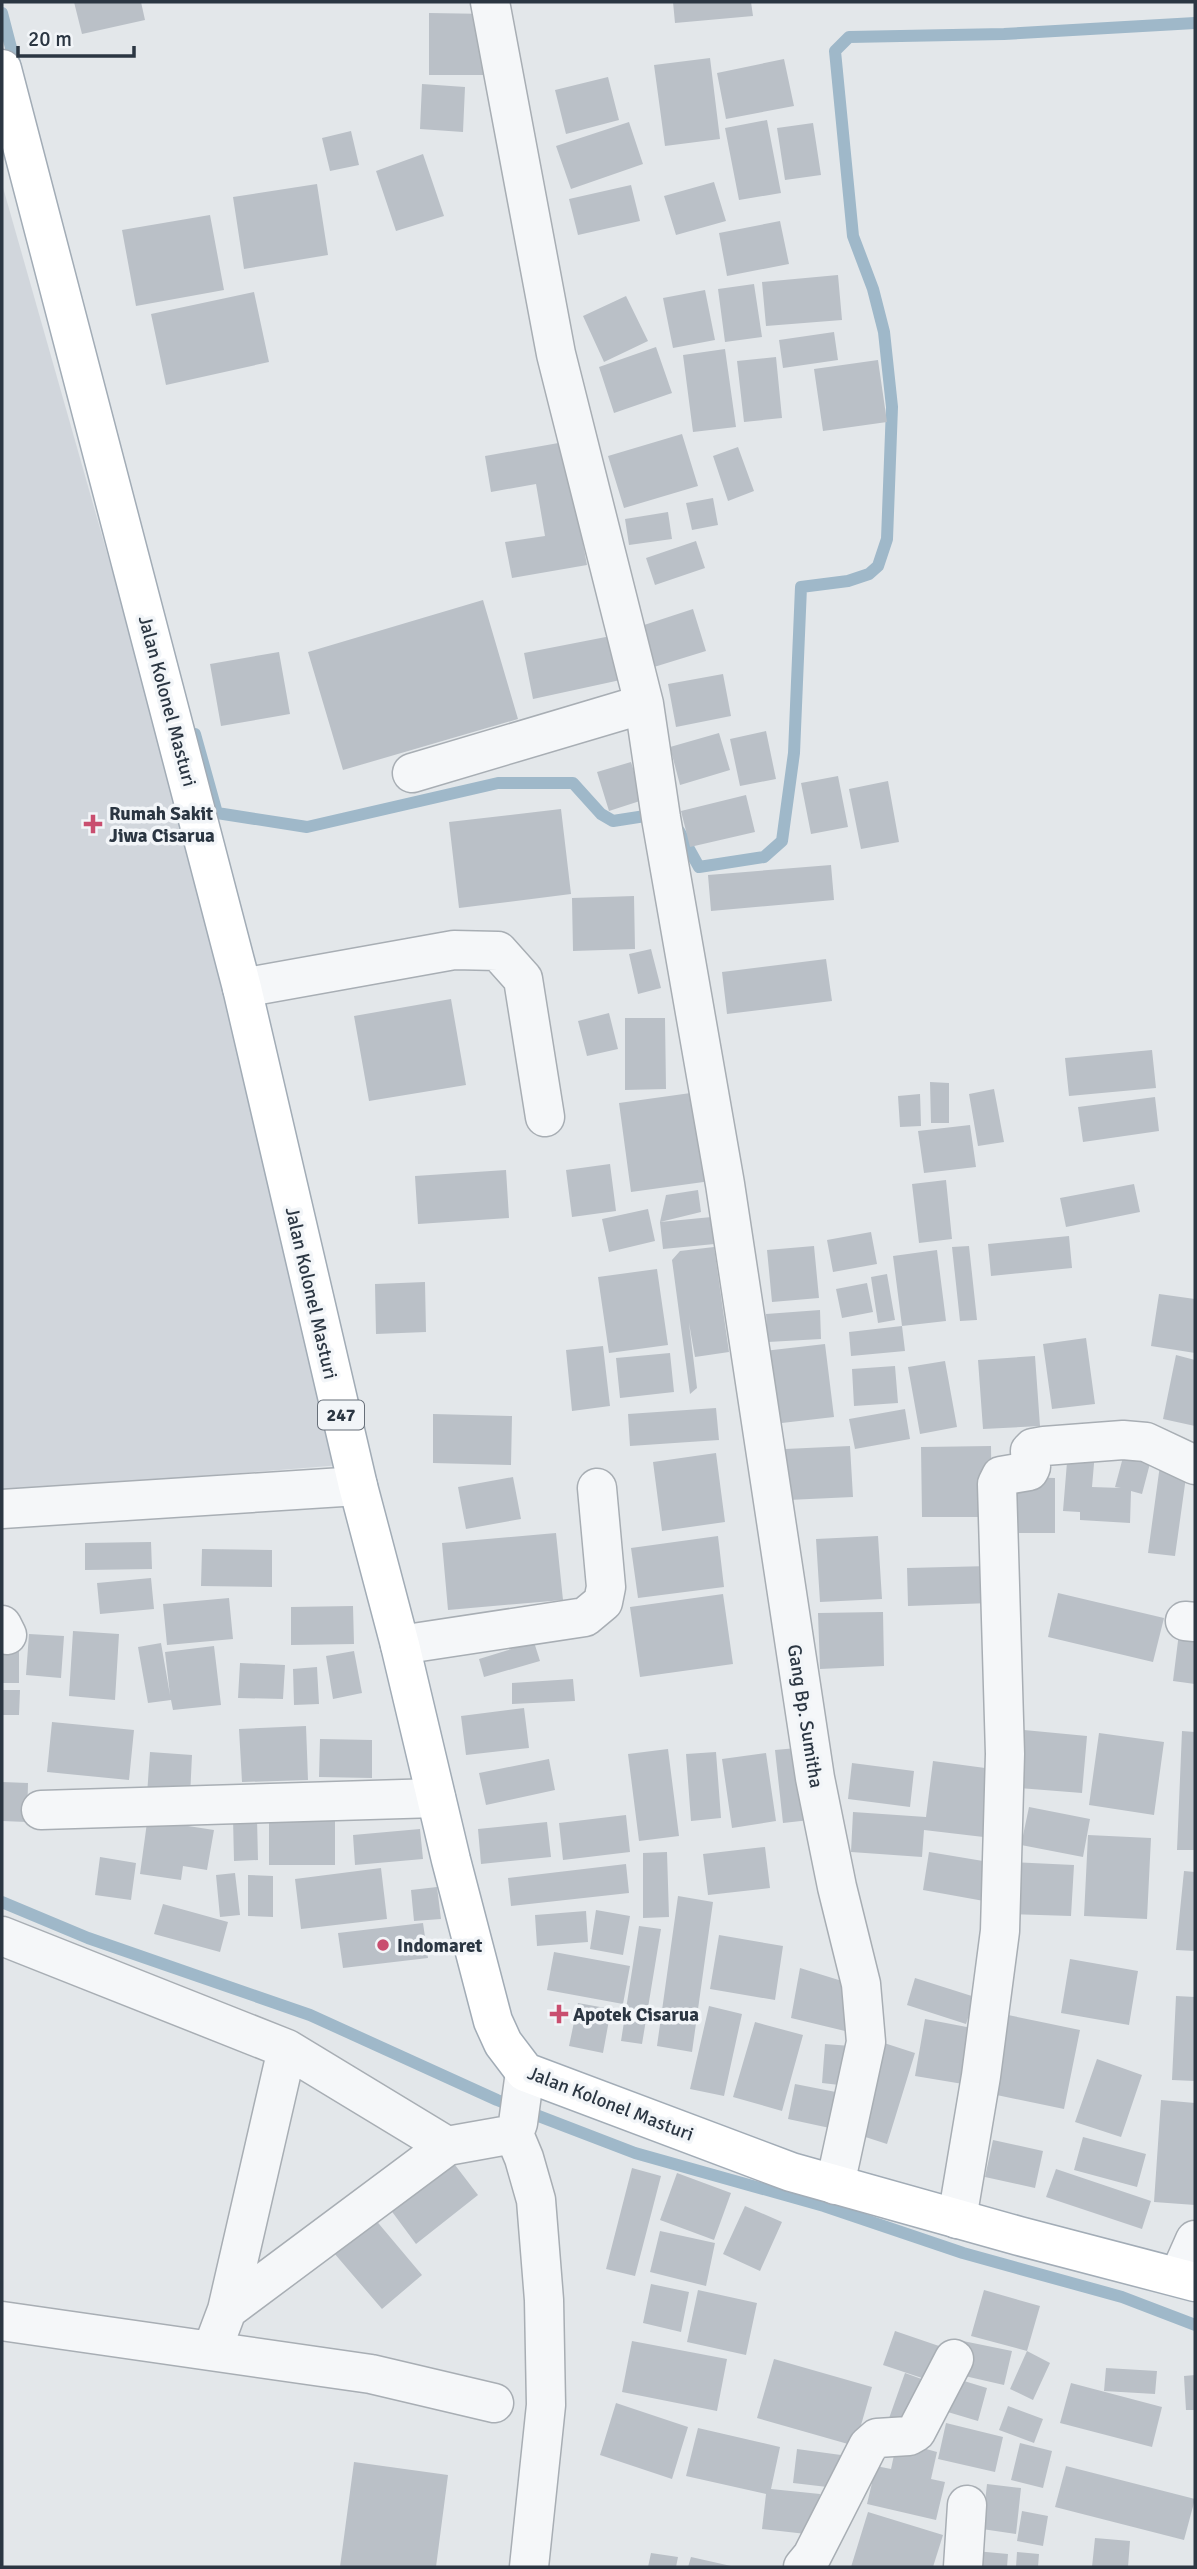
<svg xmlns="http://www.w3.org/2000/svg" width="1197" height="2569" viewBox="0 0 1197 2569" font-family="Signika,sans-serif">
<rect width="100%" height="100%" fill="#e3e7ea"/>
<path fill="#d1d6dc" d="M 2,184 L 366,1463 L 2,1492 Z"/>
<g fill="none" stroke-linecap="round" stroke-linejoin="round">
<path stroke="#9fb8c9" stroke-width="12" d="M 2,13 L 16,67
M 195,734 L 217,813 L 307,827 L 498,783 L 573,783 L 601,814 L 613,821 L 658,814
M 679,831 L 699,867 L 764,857 L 782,841 L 794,753 L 801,587 L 848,581 L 869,574 L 878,566 L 887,539 L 892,407 L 884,332 L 873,289 L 853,236 L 835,51 L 849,37 L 1004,34 L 1195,23
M 2,1902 L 88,1938 L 310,2015 L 497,2100 L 635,2153 L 824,2206 L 963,2253 L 1122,2297 L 1195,2325"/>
</g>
<path fill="#bac0c7" d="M 74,2 L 141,2 L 145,20 L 82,34 Z
M 673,2 L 751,2 L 753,16 L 675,23 Z
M 429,13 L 490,14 L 490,75 L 429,75 Z
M 710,58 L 720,139 L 665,146 L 654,65 Z
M 784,59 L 794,106 L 726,119 L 717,73 Z
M 608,77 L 619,120 L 566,134 L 555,90 Z
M 422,84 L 465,87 L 463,132 L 420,129 Z
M 767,120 L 781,193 L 739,200 L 725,128 Z
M 629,122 L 643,164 L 571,189 L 556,146 Z
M 813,123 L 821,175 L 785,180 L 777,128 Z
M 351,131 L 359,165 L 330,171 L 322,138 Z
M 423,154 L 444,216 L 396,231 L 376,171 Z
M 714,182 L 726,221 L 676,235 L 664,196 Z
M 317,184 L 328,255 L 244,269 L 233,197 Z
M 631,185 L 640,221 L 578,235 L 569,199 Z
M 210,215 L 224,290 L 136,306 L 122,230 Z
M 780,221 L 789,264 L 727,276 L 719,233 Z
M 838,275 L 842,320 L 766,326 L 762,282 Z
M 754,284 L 762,337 L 725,342 L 718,289 Z
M 705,290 L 715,340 L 673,348 L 663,298 Z
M 254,292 L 269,362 L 166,385 L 151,314 Z
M 626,296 L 648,341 L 604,362 L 583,316 Z
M 834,332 L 838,360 L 783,368 L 779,340 Z
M 656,347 L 672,393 L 614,413 L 599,367 Z
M 725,349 L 736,427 L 693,432 L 683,355 Z
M 776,357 L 782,418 L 744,422 L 737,361 Z
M 878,360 L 887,422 L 823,431 L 814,369 Z
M 682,434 L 698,486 L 624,508 L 608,456 Z
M 564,442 L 587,565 L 512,578 L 505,542 L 545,536 L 536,484 L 491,492 L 485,456 Z
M 738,447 L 754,491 L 728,501 L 713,456 Z
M 713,498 L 718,525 L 692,530 L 686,503 Z
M 668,512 L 672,539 L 629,545 L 625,519 Z
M 696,541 L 705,568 L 655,585 L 646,558 Z
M 483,600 L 518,719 L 343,770 L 308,652 Z
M 693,609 L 706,651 L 654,667 L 641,626 Z
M 616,635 L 625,679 L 533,699 L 524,653 Z
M 279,652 L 290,714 L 221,726 L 210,664 Z
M 723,674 L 731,716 L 676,727 L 668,684 Z
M 766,731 L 776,779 L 740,786 L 730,739 Z
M 719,733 L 730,770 L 680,785 L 670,747 Z
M 631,762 L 643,800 L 609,811 L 597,772 Z
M 838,776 L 848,827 L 811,834 L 801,783 Z
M 888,781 L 899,842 L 861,849 L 849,789 Z
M 746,795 L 755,832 L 690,847 L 681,811 Z
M 561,809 L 571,894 L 459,908 L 449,822 Z
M 831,865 L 834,900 L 711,911 L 708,875 Z
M 634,896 L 635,949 L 573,951 L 572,898 Z
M 651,949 L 661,988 L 638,994 L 629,954 Z
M 826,959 L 832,1001 L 727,1014 L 722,972 Z
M 451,999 L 466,1085 L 369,1101 L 354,1016 Z
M 609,1013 L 618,1049 L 587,1056 L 578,1021 Z
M 625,1018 L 665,1018 L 666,1089 L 625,1090 Z
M 1152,1050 L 1156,1088 L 1069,1096 L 1065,1058 Z
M 930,1082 L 949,1083 L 949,1123 L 931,1123 Z
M 994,1089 L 1004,1142 L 978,1146 L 969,1094 Z
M 705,1091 L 718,1180 L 631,1192 L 619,1103 Z
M 920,1094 L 921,1126 L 900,1127 L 898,1096 Z
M 1155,1097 L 1159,1131 L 1083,1142 L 1078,1107 Z
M 970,1125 L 976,1167 L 924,1173 L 918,1131 Z
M 610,1164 L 616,1211 L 572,1217 L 566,1170 Z
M 506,1170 L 509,1218 L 418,1224 L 415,1176 Z
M 946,1180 L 952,1239 L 919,1243 L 912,1184 Z
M 1134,1184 L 1140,1212 L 1066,1227 L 1060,1198 Z
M 698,1190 L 701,1212 L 660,1222 L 722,1216 L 725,1243 L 663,1249 L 660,1222 L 666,1195 Z
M 648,1209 L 655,1241 L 609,1252 L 602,1219 Z
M 871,1232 L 877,1264 L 833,1272 L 827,1240 Z
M 1069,1236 L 1072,1268 L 991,1276 L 988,1244 Z
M 814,1246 L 819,1298 L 772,1302 L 767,1250 Z
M 969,1246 L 977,1320 L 960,1321 L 952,1247 Z
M 714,1247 L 729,1352 L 695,1357 L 689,1323 L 697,1388 L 690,1394 L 672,1260 L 680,1251 Z
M 937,1250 L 946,1321 L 902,1326 L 893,1256 Z
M 657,1269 L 668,1345 L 609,1353 L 598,1277 Z
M 887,1274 L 895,1320 L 878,1323 L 871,1277 Z
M 425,1282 L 426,1332 L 376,1334 L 375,1284 Z
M 867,1283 L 873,1312 L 842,1318 L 836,1289 Z
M 1159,1294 L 1195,1299 L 1195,1353 L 1151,1346 Z
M 820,1310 L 821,1339 L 768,1342 L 766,1314 Z
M 902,1326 L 905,1351 L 851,1356 L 849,1332 Z
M 1086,1338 L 1095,1404 L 1052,1409 L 1043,1344 Z
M 825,1344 L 834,1417 L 773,1424 L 764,1351 Z
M 603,1346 L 610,1406 L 572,1411 L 566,1350 Z
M 670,1353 L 674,1392 L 620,1398 L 616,1358 Z
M 1176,1355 L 1195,1360 L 1195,1426 L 1163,1419 Z
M 1035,1356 L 1040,1426 L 983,1429 L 978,1360 Z
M 945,1361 L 957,1427 L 920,1434 L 908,1367 Z
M 895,1366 L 898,1403 L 854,1406 L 852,1369 Z
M 716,1408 L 719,1440 L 630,1446 L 628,1414 Z
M 905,1409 L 910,1439 L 855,1449 L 849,1419 Z
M 433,1414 L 512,1416 L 511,1465 L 433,1463 Z
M 850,1446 L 853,1497 L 788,1500 L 785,1449 Z
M 991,1446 L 992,1517 L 922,1517 L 921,1447 Z
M 1126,1446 L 1153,1452 L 1142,1494 L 1131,1491 L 1130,1523 L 1080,1520 L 1080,1512 L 1063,1511 L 1068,1450 L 1095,1452 L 1092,1487 L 1121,1488 L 1115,1487 Z
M 716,1453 L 725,1522 L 662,1531 L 653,1462 Z
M 1160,1465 L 1187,1470 L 1175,1556 L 1148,1553 Z
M 513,1477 L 521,1519 L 466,1529 L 458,1487 Z
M 1011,1477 L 1055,1478 L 1055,1533 L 1011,1533 Z
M 556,1533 L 563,1600 L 448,1610 L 442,1543 Z
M 718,1536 L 724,1587 L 638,1598 L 631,1548 Z
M 878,1536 L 882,1599 L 820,1602 L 816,1539 Z
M 151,1542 L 152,1569 L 85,1570 L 85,1543 Z
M 202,1549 L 272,1550 L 272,1587 L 201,1586 Z
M 990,1566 L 991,1603 L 908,1606 L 907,1568 Z
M 151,1578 L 154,1609 L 100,1614 L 97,1583 Z
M 1058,1593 L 1164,1618 L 1153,1662 L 1048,1637 Z
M 723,1594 L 733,1664 L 640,1677 L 630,1607 Z
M 229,1598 L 233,1639 L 167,1645 L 163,1604 Z
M 353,1606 L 354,1644 L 291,1645 L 291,1607 Z
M 883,1612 L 884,1666 L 820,1669 L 818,1613 Z
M 73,1631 L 119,1634 L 115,1700 L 69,1696 Z
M 1179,1633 L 1195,1635 L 1195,1684 L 1173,1681 Z
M 29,1634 L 64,1636 L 61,1678 L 26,1675 Z
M 534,1642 L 540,1661 L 484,1677 L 479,1659 Z
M 161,1643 L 170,1695 L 165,1652 L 214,1646 L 221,1705 L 173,1710 L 171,1700 L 148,1703 L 138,1647 Z
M 19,1649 L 19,1683 L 2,1683 L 2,1650 Z
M 354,1651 L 362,1693 L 333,1699 L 326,1656 Z
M 240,1663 L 285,1665 L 283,1699 L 238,1698 Z
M 317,1667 L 319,1704 L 294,1705 L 293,1669 Z
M 573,1679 L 575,1701 L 512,1704 L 512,1683 Z
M 2,1690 L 20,1690 L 19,1715 L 2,1715 Z
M 524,1708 L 529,1748 L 466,1755 L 461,1716 Z
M 52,1722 L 134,1730 L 129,1780 L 47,1772 Z
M 306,1726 L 308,1780 L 242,1782 L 239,1729 Z
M 1024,1730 L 1087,1736 L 1082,1793 L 1019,1788 Z
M 1182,1731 L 1195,1732 L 1195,1850 L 1177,1850 Z
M 1099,1733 L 1164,1742 L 1154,1815 L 1089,1805 Z
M 320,1739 L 372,1740 L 372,1778 L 319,1777 Z
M 797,1748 L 810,1820 L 783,1823 L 775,1750 Z
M 668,1749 L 679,1836 L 639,1841 L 628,1754 Z
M 150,1752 L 192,1755 L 190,1797 L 147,1795 Z
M 716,1752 L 721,1818 L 691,1821 L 686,1754 Z
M 766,1753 L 776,1821 L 732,1828 L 722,1759 Z
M 549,1759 L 555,1790 L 486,1805 L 479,1773 Z
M 933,1761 L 1000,1770 L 992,1838 L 924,1830 L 922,1857 L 851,1852 L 853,1812 L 926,1817 Z
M 852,1763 L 914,1771 L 910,1807 L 848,1799 Z
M 2,1782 L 28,1783 L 27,1822 L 2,1821 Z
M 269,1807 L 335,1807 L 335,1865 L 269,1865 Z
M 1029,1807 L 1090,1819 L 1083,1857 L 1021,1845 Z
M 148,1815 L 189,1821 L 188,1826 L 214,1830 L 207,1870 L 183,1866 L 181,1880 L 140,1874 Z
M 626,1815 L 630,1852 L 563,1860 L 559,1823 Z
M 233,1818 L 257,1818 L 258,1860 L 234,1861 Z
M 547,1822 L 551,1857 L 481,1864 L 478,1829 Z
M 420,1829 L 423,1859 L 355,1865 L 353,1835 Z
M 1088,1835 L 1151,1838 L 1147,1919 L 1084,1916 Z
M 765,1847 L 770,1888 L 708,1895 L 703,1854 Z
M 667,1852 L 669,1917 L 643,1918 L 643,1853 Z
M 929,1852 L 1001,1864 L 995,1903 L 923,1890 Z
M 100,1857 L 136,1863 L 131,1900 L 95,1895 Z
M 1012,1862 L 1074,1865 L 1071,1916 L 1010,1914 Z
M 626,1864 L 629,1893 L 511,1906 L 508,1878 Z
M 381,1868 L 387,1919 L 301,1929 L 295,1879 Z
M 1184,1871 L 1195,1872 L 1195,1951 L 1176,1950 Z
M 235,1873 L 240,1915 L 220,1917 L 216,1875 Z
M 248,1875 L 273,1876 L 273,1917 L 248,1916 Z
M 437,1887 L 441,1919 L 414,1921 L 411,1890 Z
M 678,1896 L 713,1902 L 692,2052 L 657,2046 Z
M 163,1904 L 228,1922 L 220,1952 L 154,1934 Z
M 596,1910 L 630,1916 L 623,1955 L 590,1949 Z
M 586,1911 L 588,1942 L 537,1946 L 535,1915 Z
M 423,1923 L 428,1958 L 343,1968 L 338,1933 Z
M 639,1926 L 661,1929 L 642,2044 L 621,2041 Z
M 719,1935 L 783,1946 L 775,2000 L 710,1989 Z
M 554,1952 L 630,1966 L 623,2004 L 547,1990 Z
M 1070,1959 L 1138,1971 L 1129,2025 L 1061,2013 Z
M 800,1968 L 842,1981 L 845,2031 L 791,2018 Z
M 915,1978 L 975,1997 L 966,2024 L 907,2005 Z
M 1176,1996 L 1195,1997 L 1195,2081 L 1172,2080 Z
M 578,2003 L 611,2009 L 603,2053 L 569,2046 Z
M 709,2006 L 742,2014 L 724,2096 L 690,2089 Z
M 1003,2014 L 1080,2030 L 1064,2109 L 987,2093 Z
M 925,2019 L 972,2028 L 963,2084 L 915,2076 Z
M 755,2022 L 803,2035 L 782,2111 L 733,2097 Z
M 881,2042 L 915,2053 L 887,2144 L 853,2133 Z
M 825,2044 L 851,2046 L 848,2086 L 822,2083 Z
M 1097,2059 L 1142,2075 L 1121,2137 L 1075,2122 Z
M 795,2084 L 846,2094 L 839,2130 L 788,2119 Z
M 1161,2100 L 1195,2103 L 1195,2205 L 1154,2202 Z
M 1083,2137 L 1146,2154 L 1137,2187 L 1074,2170 Z
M 993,2140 L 1043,2151 L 1035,2188 L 985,2177 Z
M 452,2161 L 478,2195 L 416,2244 L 390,2209 Z
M 632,2168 L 661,2176 L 635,2276 L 606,2269 Z
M 1056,2169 L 1151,2201 L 1142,2229 L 1046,2197 Z
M 677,2173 L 731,2193 L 714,2240 L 660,2220 Z
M 745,2206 L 782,2222 L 760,2271 L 723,2254 Z
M 374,2218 L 422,2275 L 382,2309 L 334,2253 Z
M 660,2231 L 715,2243 L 706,2286 L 650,2272 Z
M 651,2284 L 689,2292 L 681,2332 L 643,2323 Z
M 698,2290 L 757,2303 L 746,2355 L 687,2342 Z
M 984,2290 L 1040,2306 L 1027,2351 L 971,2336 Z
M 895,2331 L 939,2346 L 928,2380 L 883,2365 Z
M 632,2341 L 727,2359 L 717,2411 L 622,2392 Z
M 963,2341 L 1012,2351 L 1004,2385 L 956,2374 Z
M 1027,2351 L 1050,2363 L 1033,2400 L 1010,2389 Z
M 774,2359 L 872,2387 L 855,2446 L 757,2418 Z
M 1106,2368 L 1157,2371 L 1155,2394 L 1104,2391 Z
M 905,2373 L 927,2381 L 910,2432 L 887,2424 Z
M 1195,2375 L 1195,2410 L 1186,2410 L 1184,2376 Z
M 951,2377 L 987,2388 L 978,2421 L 941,2410 Z
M 1071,2383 L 1162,2407 L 1152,2447 L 1060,2423 Z
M 616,2403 L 688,2427 L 672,2479 L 600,2455 Z
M 1008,2406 L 1043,2419 L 1034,2443 L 999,2430 Z
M 946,2423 L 1003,2437 L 995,2472 L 938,2459 Z
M 698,2428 L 780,2447 L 771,2489 L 820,2494 L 815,2535 L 762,2529 L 766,2494 L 686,2476 Z
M 897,2441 L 937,2452 L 931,2479 L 945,2482 L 936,2520 L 867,2504 L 876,2466 L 891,2469 Z
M 1020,2443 L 1052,2451 L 1043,2488 L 1011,2480 Z
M 797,2449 L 841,2455 L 836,2488 L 793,2483 Z
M 354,2462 L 448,2475 L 436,2567 L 340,2567 Z
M 1066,2466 L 1195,2499 L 1184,2540 L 1055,2507 Z
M 987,2484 L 1021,2488 L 1016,2534 L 982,2529 Z
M 1022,2511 L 1048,2516 L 1043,2546 L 1017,2541 Z
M 868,2512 L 943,2535 L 933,2567 L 851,2567 Z
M 1095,2538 L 1130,2541 L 1128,2567 L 1092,2567 Z
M 975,2551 L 1008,2554 L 1007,2567 L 974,2567 Z
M 1017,2552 L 1039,2554 L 1038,2567 L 1016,2567 Z
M 651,2553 L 678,2557 L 676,2567 L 648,2567 Z
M 691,2557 L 731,2566 L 731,2567 L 688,2567 Z"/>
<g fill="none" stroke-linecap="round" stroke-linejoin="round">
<g stroke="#a8aeb4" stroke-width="41">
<path id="minor" d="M 490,2 L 556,354 L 644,704 L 661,818 L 725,1184 L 815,1778 L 837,1887 L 861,1984 L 866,2042 L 835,2185
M 412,773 L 644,704
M 242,988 L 454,950 L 498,951 L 523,979 L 545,1117
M 2,1509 L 358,1486
M 1185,1621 L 1195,1622
M 2,1625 L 7,1635
M 400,1645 L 585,1617 L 603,1602 L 606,1587 L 597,1488
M 41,1810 L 436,1798
M 2,1936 L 287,2049 L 227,2310 L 212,2350
M 287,2049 L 447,2146 L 514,2134
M 525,2072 L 518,2123 L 514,2134 L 524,2158 L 536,2200 L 544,2300 L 546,2405 L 529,2567
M 957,2219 L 981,2076 L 1000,1931 L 1005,1754 L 997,1484 L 1001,1476 L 1029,1471 L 1031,1467 L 1030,1451 L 1033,1448 L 1044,1446 L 1123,1440 L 1146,1442 L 1195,1465
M 1179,2276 L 1195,2240
M 227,2310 L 447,2146
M 2,2321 L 371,2374 L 494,2403
M 803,2567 L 812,2556 L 868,2446 L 877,2438 L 909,2436 L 916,2432 L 954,2359
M 963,2567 L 967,2505"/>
</g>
<g stroke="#a2acb6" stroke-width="41">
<path id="major" d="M 2,69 L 242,988 L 358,1486 L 400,1645 L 451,1860 L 493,2021 L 503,2043 L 525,2072 L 791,2172 L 1019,2236 L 1195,2282"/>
</g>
<use href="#minor" stroke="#f5f7f9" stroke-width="38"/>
<use href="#major" stroke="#fff" stroke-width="38"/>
</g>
<g fill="#c94e6f" stroke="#f2f5f8" stroke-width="2.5">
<path d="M89.5 813.5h7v7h7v7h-7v7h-7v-7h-7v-7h7z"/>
<circle cx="383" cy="1945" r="7"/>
<path d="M555.5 2003.5h7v7h7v7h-7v7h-7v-7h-7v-7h7z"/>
</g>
<g text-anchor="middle" stroke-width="7" stroke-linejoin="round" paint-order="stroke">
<rect fill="#f2f5f8" stroke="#676f79" stroke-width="2" x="318" y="1400.5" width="46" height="29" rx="5"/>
<g font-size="18" font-weight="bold" fill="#2b3642">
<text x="341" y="1421">247</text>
</g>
<g font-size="19" fill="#2b3642" stroke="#f2f5f8">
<text transform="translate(168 701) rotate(75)" y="7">Jalan Kolonel Masturi</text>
<text transform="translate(312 1293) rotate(77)" y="7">Jalan Kolonel Masturi</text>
<text transform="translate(806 1716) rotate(81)" y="7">Gang Bp. Sumitha</text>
<text transform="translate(611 2103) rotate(21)" y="7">Jalan Kolonel Masturi</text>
</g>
<g font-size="19" font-weight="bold" fill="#2b3642" stroke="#f2f5f8" text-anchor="start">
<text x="109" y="820">Rumah Sakit<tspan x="109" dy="22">Jiwa Cisarua</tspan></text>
<text x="397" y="1952">Indomaret</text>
<text x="573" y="2021">Apotek Cisarua</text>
</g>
</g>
<rect width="1197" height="2569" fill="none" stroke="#2b3642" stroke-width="7"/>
<path d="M18 46v10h116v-10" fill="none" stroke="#2b3642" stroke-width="3.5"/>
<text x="28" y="46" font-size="21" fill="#2b3642" stroke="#f2f5f8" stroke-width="5" paint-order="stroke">20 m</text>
</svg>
